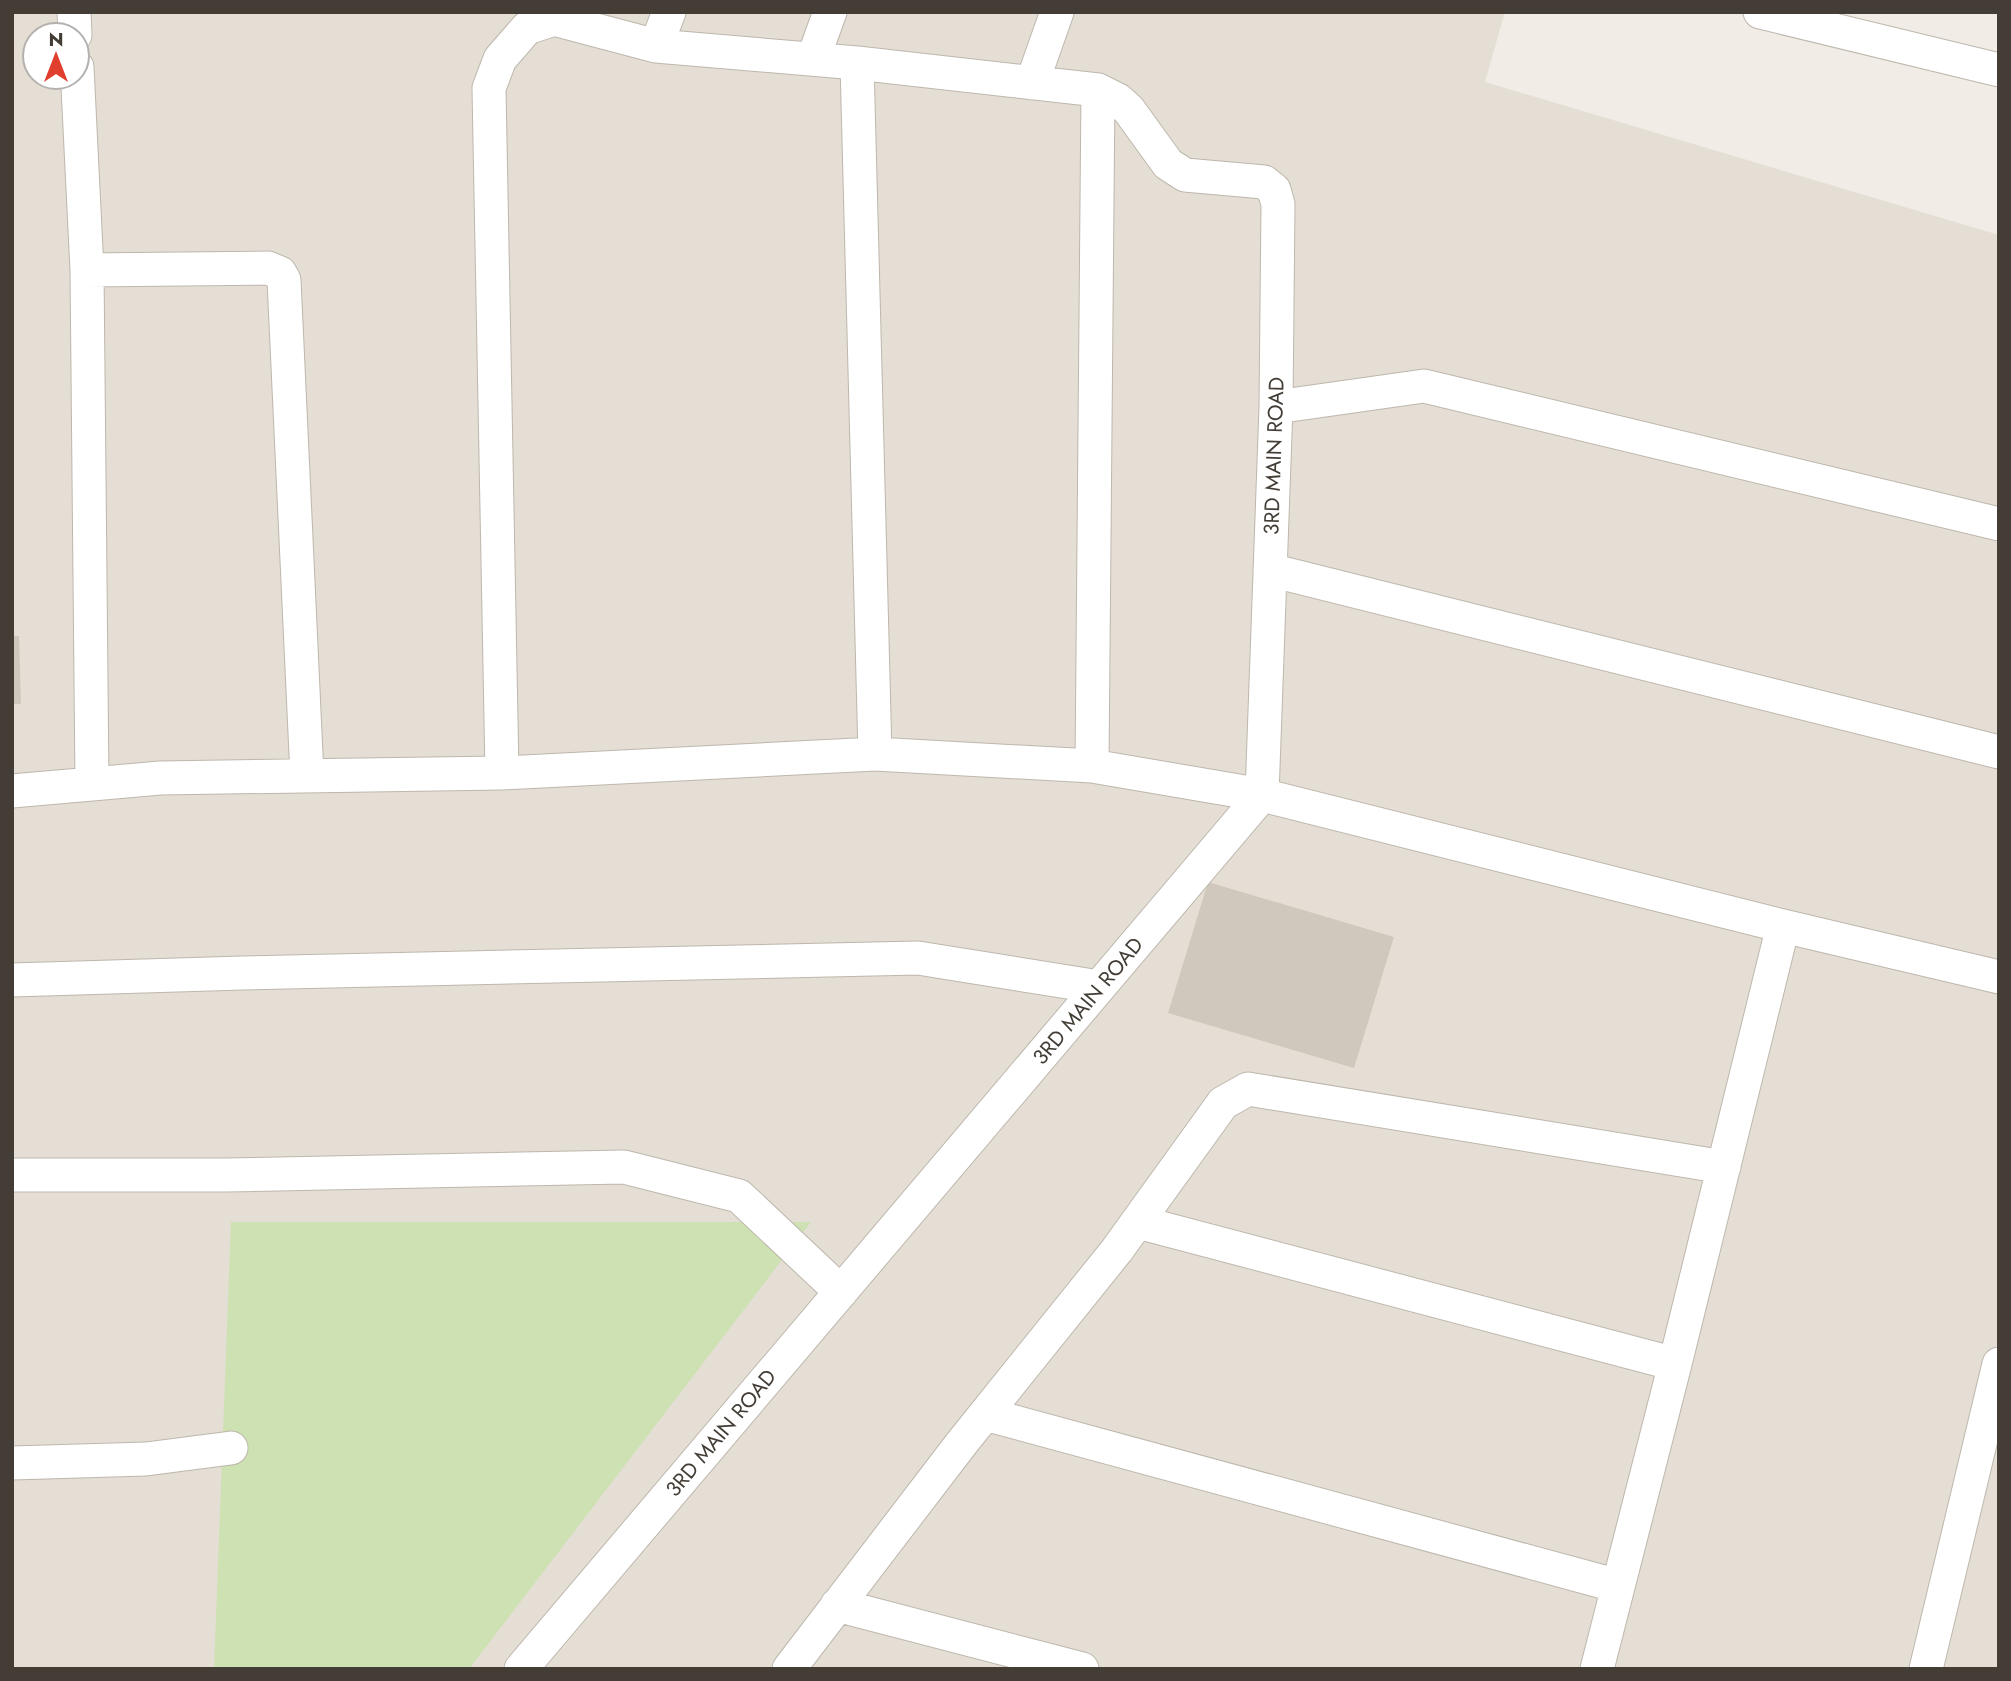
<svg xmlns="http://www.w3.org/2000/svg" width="2011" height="1681" viewBox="0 0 2011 1681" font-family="Jost,sans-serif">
<rect width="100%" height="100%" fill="#f1ede6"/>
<path fill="#e4ded5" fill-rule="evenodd" d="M 12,12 L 1505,12 L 1485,82 L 1999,235 L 1999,1669 L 12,1669 ZM 35,35 L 77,35 L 77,77 L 35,77 Z"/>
<path fill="#cee1b3" d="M 231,1222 L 811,1222 L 469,1669 L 214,1669 Z"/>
<path fill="#d1c8bd" d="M 12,636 L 19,636 L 21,704 L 12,704 Z
M 1208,882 L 1394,937 L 1354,1068 L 1168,1013 Z"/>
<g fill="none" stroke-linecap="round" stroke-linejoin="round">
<g stroke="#beb7ad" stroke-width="35">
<path id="street" d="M 74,12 L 75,35
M 1760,12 L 1999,70
M 656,46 L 669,12
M 813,59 L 830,12
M 857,63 L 875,754
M 77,67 L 87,270 L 92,784
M 1032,83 L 1057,12
M 87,270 L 268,268 L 280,273 L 284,280 L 307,776
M 1276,407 L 1424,386 L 1999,524
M 1270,570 L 1999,752
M 1092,766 L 1098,90
M 502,773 L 489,88 L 500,59 L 527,28 L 554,19 L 656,46 L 857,63 L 1098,90 L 1118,100 L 1129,110 L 1168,164 L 1185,175 L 1264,182 L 1274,190 L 1278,204 L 1276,407 L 1262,795 L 521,1669
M 12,791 L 160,778 L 502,773 L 875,754 L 1092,766 L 1262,795 L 1783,926 L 1999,977
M 12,980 L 243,973 L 918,958 L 1099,987
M 12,1175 L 225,1175 L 624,1167 L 739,1196 L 841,1292
M 1138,1222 L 1675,1364
M 985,1414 L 1618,1586
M 12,1463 L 146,1459 L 231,1448
M 837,1605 L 1082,1669
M 789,1669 L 961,1444 L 1117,1250 L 1223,1103 L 1248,1089 L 1724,1167
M 1597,1669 L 1675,1364 L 1783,926
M 1926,1669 L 1999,1364"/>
</g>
<use href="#street" stroke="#fff" stroke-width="33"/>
</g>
<g text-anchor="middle" stroke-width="6" stroke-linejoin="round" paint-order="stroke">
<g font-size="21" fill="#433d36" stroke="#fff">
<text transform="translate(1274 456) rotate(-88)" y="7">3RD MAIN ROAD</text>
<text transform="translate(1088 1001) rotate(-50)" y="7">3RD MAIN ROAD</text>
<text transform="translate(721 1433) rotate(-50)" y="7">3RD MAIN ROAD</text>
</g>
</g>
<rect width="2011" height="1681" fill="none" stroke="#433d36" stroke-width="28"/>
<g transform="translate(56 56)"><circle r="33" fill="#ffffff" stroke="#b4b1af" stroke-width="2"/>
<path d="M0-5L12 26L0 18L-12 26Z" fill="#e13f2d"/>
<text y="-10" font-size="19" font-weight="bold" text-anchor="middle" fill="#433d36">N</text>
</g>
</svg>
